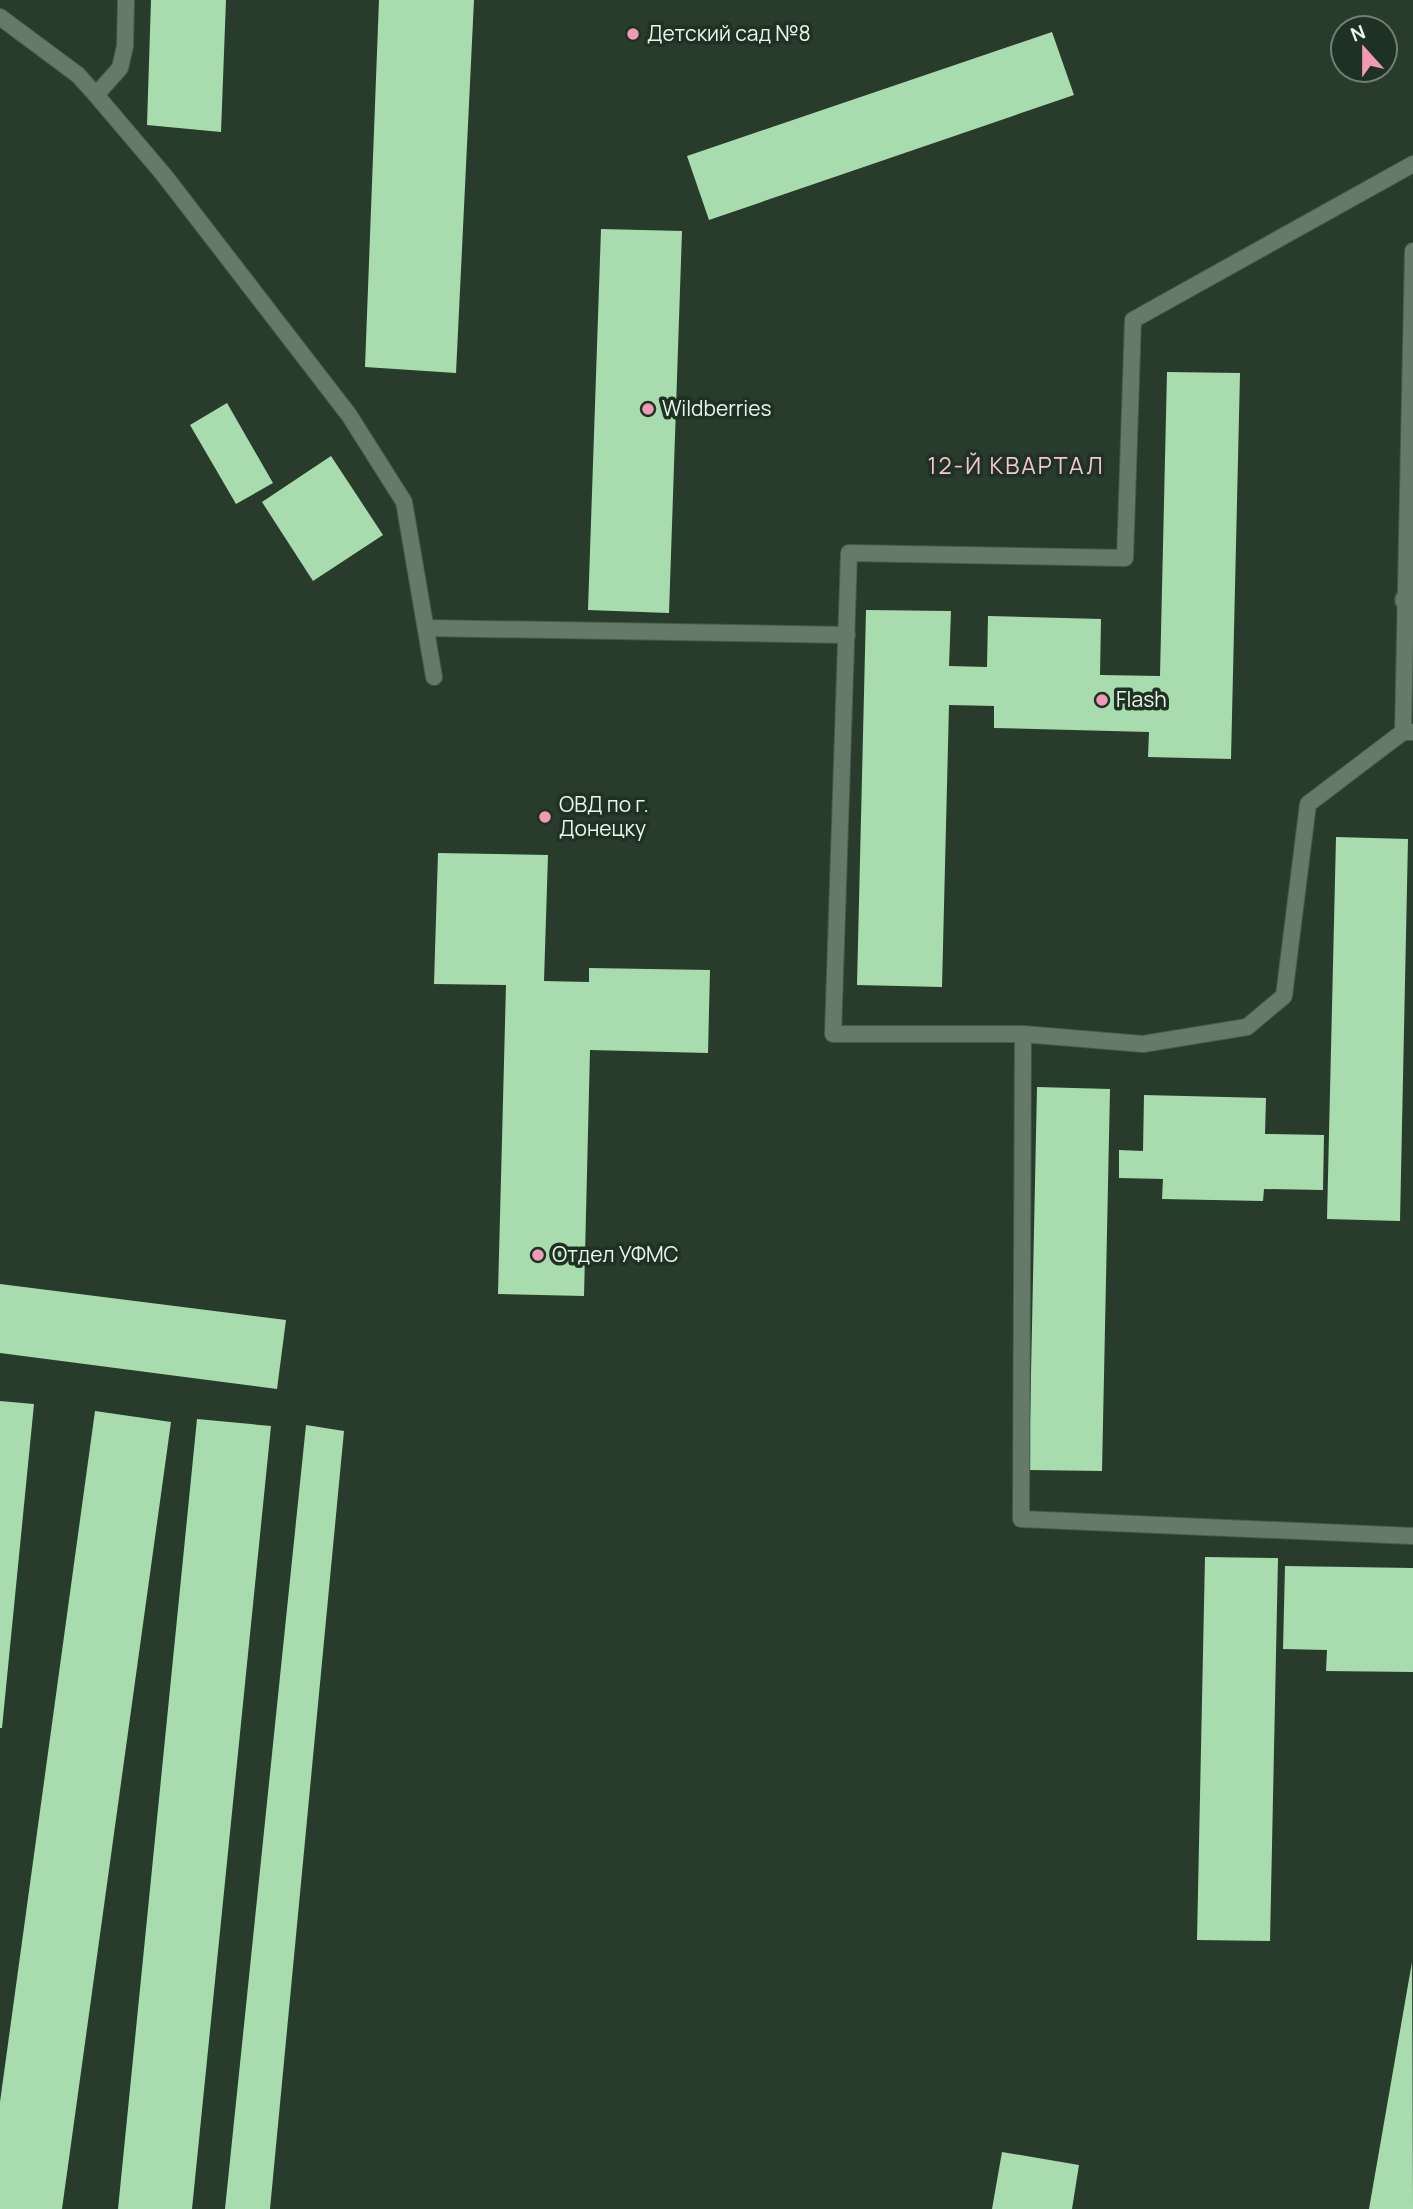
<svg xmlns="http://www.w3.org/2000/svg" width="1413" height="2209" viewBox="0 0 1413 2209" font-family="Manrope,sans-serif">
<rect width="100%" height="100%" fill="#293c2c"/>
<path fill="#a8dcaf" d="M 151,0 L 226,0 L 221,132 L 147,125 Z
M 379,0 L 474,0 L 456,373 L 365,367 Z
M 1052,32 L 1074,95 L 709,220 L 687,156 Z
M 601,229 L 682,231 L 669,613 L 588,610 Z
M 1167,372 L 1240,373 L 1231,759 L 1148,757 L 1149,732 L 994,728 L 994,706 L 949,705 L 942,987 L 857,985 L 866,610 L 951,611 L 949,666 L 987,667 L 988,616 L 1101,619 L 1100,675 L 1160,676 Z
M 227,403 L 273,483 L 236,504 L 190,425 Z
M 331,456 L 383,535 L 313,581 L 262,502 Z
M 1336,837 L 1408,839 L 1400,1221 L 1327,1219 Z
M 438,853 L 548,855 L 544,981 L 589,982 L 589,968 L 710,970 L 708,1053 L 590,1050 L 584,1296 L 498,1294 L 506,985 L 434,984 Z
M 1037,1087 L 1110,1089 L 1102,1471 L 1029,1470 Z
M 1144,1095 L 1266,1098 L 1265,1134 L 1324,1135 L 1323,1190 L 1264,1189 L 1263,1201 L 1162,1199 L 1163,1179 L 1119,1178 L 1119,1150 L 1143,1151 Z
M 0,1284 L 286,1320 L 277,1389 L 0,1353 Z
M 0,1401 L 34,1404 L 2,1728 L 0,1728 Z
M 95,1411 L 171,1422 L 62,2209 L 0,2209 L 0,2102 Z
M 197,1419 L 271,1426 L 192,2209 L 118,2209 Z
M 306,1425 L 344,1431 L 270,2209 L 225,2209 Z
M 1205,1557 L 1278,1558 L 1270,1941 L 1197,1940 Z
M 1285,1566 L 1413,1568 L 1413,1672 L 1326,1671 L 1327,1650 L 1283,1649 Z
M 1412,1962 L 1413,2209 L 1369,2209 Z
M 1002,2152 L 1079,2165 L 1072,2209 L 992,2209 Z"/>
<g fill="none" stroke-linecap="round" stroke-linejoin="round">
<g stroke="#495a4c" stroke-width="18">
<path id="lane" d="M 0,17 L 78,75 L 96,95 L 164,175 L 349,415 L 404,502 L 434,677
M 96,95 L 120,68 L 125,46 L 126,0
M 1413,164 L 1133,320 L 1125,558 L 849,553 L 833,1034 L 1023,1034 L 1021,1519 L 1413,1536
M 426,628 L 847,635
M 1403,732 L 1413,251
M 1023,1034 L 1143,1044 L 1247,1027 L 1284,996 L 1308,804 L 1403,732 L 1413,732"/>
</g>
<g stroke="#495a4c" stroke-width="24">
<path id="street" d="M 1406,600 L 1413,600"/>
</g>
<use href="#lane" stroke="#667a68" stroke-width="16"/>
<use href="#street" stroke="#667a68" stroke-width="21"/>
</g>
<g fill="#f09ab6" stroke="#1f3122" stroke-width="2.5">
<circle cx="633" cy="34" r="7"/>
<circle cx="648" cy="409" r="7"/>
<circle cx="1102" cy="700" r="7"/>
<circle cx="545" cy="817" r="7"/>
<circle cx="538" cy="1255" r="7"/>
</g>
<g text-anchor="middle" stroke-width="7" stroke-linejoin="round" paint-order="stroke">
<g font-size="21" fill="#eaf6eb" stroke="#1f3122" text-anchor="start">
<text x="647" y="41">Детский сад №8</text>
<text x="662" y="416">Wildberries</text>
<text x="1116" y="707">Flash</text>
<text x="559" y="812">ОВД по г.<tspan x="559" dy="24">Донецку</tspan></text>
<text x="552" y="1262">Отдел УФМС</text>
</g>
<g font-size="23" letter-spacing="2" fill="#f7c5d4" stroke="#1f3122">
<text x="1016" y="474">12-Й КВАРТАЛ</text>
</g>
</g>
<g transform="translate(1364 49) rotate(339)"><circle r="33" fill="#1f3122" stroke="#708072" stroke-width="2"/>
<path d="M0-5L12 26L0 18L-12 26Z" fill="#f09ab6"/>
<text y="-10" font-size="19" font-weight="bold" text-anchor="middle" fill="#eaf6eb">N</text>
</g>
</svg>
